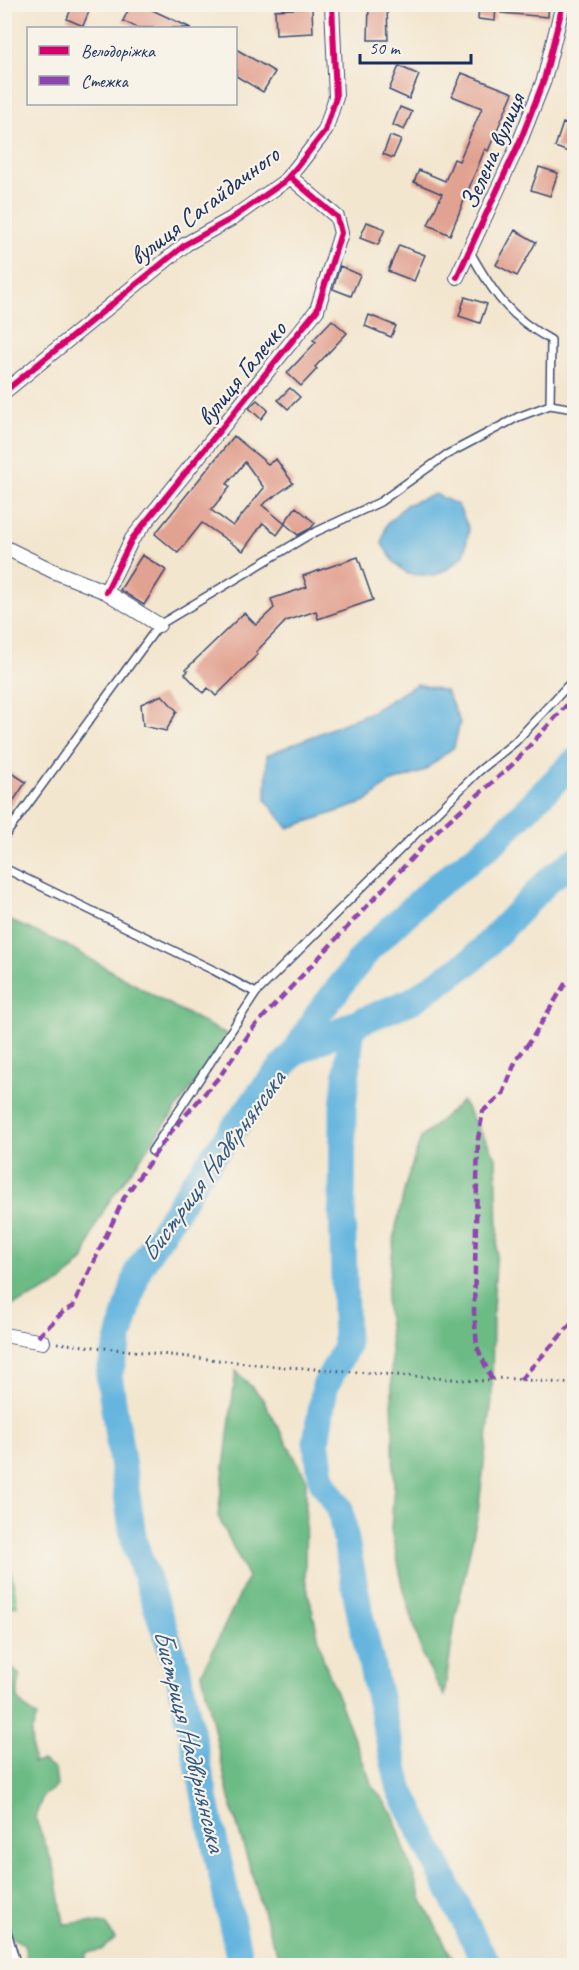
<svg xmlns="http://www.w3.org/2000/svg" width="579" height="1970" viewBox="0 0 579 1970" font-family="Caveat,sans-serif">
<rect width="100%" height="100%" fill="#f7f3e8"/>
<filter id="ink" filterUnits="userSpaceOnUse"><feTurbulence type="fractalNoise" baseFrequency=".0167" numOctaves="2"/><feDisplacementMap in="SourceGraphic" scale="12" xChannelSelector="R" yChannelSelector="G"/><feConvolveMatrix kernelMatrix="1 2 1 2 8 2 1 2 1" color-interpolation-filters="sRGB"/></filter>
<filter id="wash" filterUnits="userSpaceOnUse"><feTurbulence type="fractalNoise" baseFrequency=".008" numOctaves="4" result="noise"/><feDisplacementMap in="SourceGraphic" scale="24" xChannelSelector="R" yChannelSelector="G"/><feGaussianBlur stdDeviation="1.35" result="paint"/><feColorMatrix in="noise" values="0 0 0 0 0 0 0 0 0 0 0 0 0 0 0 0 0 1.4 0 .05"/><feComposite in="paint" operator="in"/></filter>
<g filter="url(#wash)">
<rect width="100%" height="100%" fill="#f3e6cf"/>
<path fill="#85db9e" stroke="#50857e" stroke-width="1.5" d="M 5,1558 L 9,1558 L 17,1606 L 5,1608 Z"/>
<path fill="#6cbb85" stroke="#447572" stroke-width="1.5" d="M 4,918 L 66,945 L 165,1002 L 229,1036 L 108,1203 L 94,1229 L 84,1259 L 61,1283 L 24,1301 L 5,1308 Z
M 462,1101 L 496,1157 L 498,1234 L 493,1308 L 492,1399 L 478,1513 L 456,1615 L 444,1696 L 424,1659 L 404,1590 L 391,1530 L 394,1485 L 391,1345 L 386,1299 L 396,1227 L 406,1183 L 421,1138 Z
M 236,1371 L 262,1398 L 306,1478 L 305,1578 L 323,1658 L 372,1785 L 393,1814 L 421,1898 L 456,1965 L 283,1965 L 273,1944 L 229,1798 L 202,1673 L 248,1577 L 218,1516 Z
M 4,1662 L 9,1664 L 20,1676 C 15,1702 17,1701 37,1717 L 31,1733 L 33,1763 L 42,1761 L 55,1770 L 57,1786 L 43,1796 L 35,1817 L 55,1870 L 64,1924 L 90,1922 L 106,1924 L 115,1939 L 101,1950 L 86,1953 L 84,1965 L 28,1965 L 24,1944 L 5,1934 Z"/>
<path fill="#65b5df" stroke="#40729e" stroke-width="1.5" d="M 435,494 L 458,505 L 469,529 L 464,555 L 449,568 L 433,576 L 408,574 L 395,563 L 382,544 L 386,525 L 406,505 Z
M 417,684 L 446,691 L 460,722 L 454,747 L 422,772 L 389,783 L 366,802 L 288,828 L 266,800 L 267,755 L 371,712 Z"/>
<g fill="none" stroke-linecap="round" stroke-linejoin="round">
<path stroke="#65b5df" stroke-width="27" d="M 352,1025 L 343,1107 L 342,1207 L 346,1347 L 325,1386 L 316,1442 L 322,1481 L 340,1509 L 361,1619 L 400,1789 L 479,1950 L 489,1966
M 294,1053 L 319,1013 L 370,948 L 435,887 L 492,844 L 574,762
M 241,1966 L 177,1666 L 134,1542 L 109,1375 L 138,1270 L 194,1182 L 260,1093 L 294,1053 L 352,1025 L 413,1000 L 472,960 L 550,879 L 574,861"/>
</g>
<g id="blocks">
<path fill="#e2a291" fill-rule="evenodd" d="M 73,4 L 92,4 L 83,26 L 67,19 Z
M 131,4 L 139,4 L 191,28 L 138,28 L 123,21 Z
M 479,4 L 496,4 L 495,21 L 478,19 Z
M 501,4 L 549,4 L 548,17 L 501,13 Z
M 369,5 L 387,5 L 388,40 L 368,40 Z
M 312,8 L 313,33 L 276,35 L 275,10 Z
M 236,49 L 275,72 L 263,92 L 236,76 Z
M 399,66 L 419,75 L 409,99 L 389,90 Z
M 462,73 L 513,93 L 488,151 L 485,149 L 450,235 L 428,225 L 442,194 L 414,182 L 419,170 L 445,181 L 454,159 L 459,161 L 482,108 L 452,96 Z
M 400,107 L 412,112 L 404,130 L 393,125 Z
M 563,123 L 574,127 L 574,154 L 555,147 Z
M 390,136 L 401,140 L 393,158 L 383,154 Z
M 539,167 L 558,173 L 550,196 L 531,190 Z
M 367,222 L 385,229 L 378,245 L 360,238 Z
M 515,230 L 536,242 L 517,276 L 496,265 Z
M 399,245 L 425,255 L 414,281 L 388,271 Z
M 340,266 L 360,275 L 351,296 L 333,289 Z
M 465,297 L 487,304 L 480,323 L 459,316 Z
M 369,315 L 396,326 L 391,337 L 365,326 Z
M 332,320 L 347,333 L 315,367 L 317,369 L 301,386 L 287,373 L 316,342 L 313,340 Z
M 290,388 L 300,397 L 288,409 L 278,400 Z
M 257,400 L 268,410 L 261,419 L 249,408 Z
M 234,436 L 268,464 L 276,459 L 293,483 L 262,505 L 285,524 L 277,535 L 263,523 L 243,551 L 202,523 L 178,553 L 155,534 ZM 245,462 L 264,488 L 233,526 L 211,510 L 230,487 L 227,484 Z
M 296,507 L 315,523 L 311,528 L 298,535 L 284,523 Z
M 142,555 L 166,570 L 144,605 L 120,590 Z
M 358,557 L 373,600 L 318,619 L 316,611 L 286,621 L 256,652 L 258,654 L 216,696 L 208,688 L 203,693 L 185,674 L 188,671 L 186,669 L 244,613 L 256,625 L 274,608 L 271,599 L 307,587 L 303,576 Z
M 162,695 L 177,711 L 166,731 L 143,726 L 141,704 Z
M 4,768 L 26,782 L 4,815 Z"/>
</g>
</g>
<g filter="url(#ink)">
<use href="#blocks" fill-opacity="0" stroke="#3b4a6f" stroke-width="1.5"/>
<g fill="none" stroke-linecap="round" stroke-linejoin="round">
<g stroke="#3b4a6f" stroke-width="10">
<path id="lane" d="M 470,252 C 493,293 509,317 551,340 L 550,405 L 574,409
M 4,837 L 159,625 L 309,535 L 380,502 L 446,455 L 518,417 L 550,405
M 4,868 L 213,970 L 256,993
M 152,1151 L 256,993 L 479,771 L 515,742 L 574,679
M 4,1921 L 17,1966"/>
</g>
<g stroke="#3b4a6f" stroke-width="16">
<path id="street" d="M 457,277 L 520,141 L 544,80 L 563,4
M 4,392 L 186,244 L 231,219 L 284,182 L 297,167 L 325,131 L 336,97 L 332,4
M 4,547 L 53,571 L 106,592 L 159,625
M 106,592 L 132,539 L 317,310 L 341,233 L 337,217 L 289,176
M 4,1335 L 43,1342"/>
</g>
<path stroke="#3b4a6f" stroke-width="3" stroke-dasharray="1.5 4.5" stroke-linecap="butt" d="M 57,1343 L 274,1366 L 479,1381 L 502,1378 L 574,1384"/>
<use href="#lane" stroke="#fff" stroke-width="7"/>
<use href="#street" stroke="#fff" stroke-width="14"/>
<path stroke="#8e44ad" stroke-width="4.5" stroke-dasharray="9 4.5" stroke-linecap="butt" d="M 38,1337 L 63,1312 L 73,1306 L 124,1198 L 170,1133 L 220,1076 L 254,1027 L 439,829 L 512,765 L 574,697
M 492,1380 L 477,1347 L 474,1312 L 478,1139 L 483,1111 L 503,1094 L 516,1060 L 531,1040 L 565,984 L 574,979
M 520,1380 L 574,1321"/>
<g stroke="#f7f3e8" stroke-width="10">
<path id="cycleway" d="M 457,277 L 520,141 L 544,80 L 563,4
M 4,392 L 186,244 L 231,219 L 284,182 L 297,167 L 325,131 L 336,97 L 332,4
M 106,592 L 132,539 L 317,310 L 341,233 L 337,217 L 289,176"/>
</g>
<use href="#cycleway" stroke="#d6006c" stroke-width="6"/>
</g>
</g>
<g text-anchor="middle" stroke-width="4.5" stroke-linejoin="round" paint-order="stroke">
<g font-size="26" fill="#1b2f5e" stroke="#f7f3e8">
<text transform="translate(492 151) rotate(-66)" y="9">Зелена вулиця</text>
<text transform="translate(204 205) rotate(-37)" y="9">вулиця Сагайдачного</text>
<text transform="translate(241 373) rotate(-51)" y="9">вулиця Галечко</text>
</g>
<g font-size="27" font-style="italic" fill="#315785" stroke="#f7f3e8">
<text transform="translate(212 1166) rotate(-54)" y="9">Бистриця Надвірнянська</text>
<text transform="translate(190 1740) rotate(76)" y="9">Бистриця Надвірнянська</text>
</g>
</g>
<rect width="579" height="1970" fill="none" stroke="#f7f3e8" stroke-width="24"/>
<rect x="27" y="27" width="210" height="78" fill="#f7f3e8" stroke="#9fa5b1" stroke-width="1.5"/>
<rect x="39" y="46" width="30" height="9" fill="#d6006c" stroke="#9fa5b1" stroke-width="1.5"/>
<text x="81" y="57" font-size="18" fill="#1b2f5e">Велодоріжка</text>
<rect x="39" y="76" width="30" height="9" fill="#8e44ad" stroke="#9fa5b1" stroke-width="1.5"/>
<text x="81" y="87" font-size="18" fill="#1b2f5e">Стежка</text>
<path d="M360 54v9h111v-9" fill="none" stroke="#1b2f5e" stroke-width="3"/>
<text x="369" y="54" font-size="18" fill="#1b2f5e" stroke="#f7f3e8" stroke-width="4.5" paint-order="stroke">50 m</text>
</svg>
